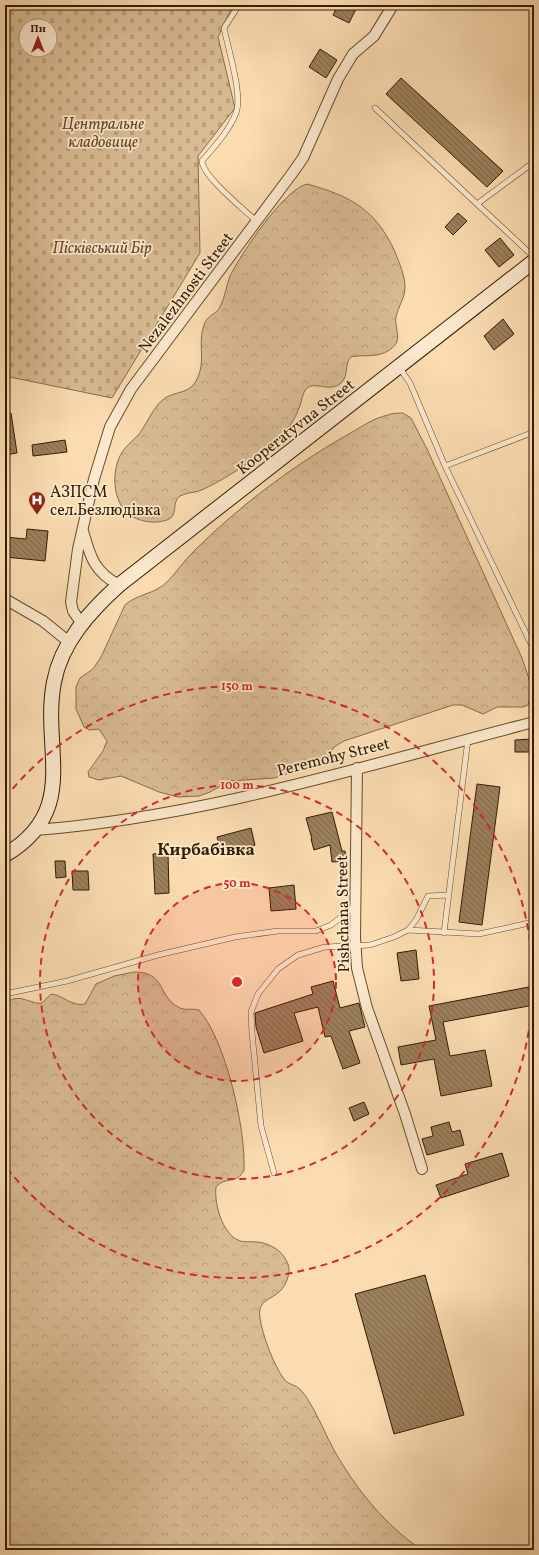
<svg xmlns="http://www.w3.org/2000/svg" width="539" height="1555" viewBox="0 0 539 1555" font-family="Vollkorn,serif">
<defs>
<pattern id="forest-crowns" width="20" height="18" patternUnits="userSpaceOnUse"><rect width="20" height="18" fill="#d9bb93"/><path d="M2 6a3 3 0 1 1 6 0M12 15a3 3 0 1 1 6 0" fill="none" stroke="#bba07d"/></pattern>
<pattern id="cemetery-stones" width="16" height="16" patternUnits="userSpaceOnUse"><rect width="16" height="16" fill="#d9bb93"/><path d="M2 7V4a2 2 0 0 1 4 0v3zM10 15v-3a2 2 0 0 1 4 0v3z" fill="#bba07d"/></pattern>
<pattern id="building-back-hatch" width="6" height="6" patternUnits="userSpaceOnUse"><rect width="6" height="6" fill="#9b805c"/><path d="M-1 5l2 2M0 0l6 6M5-1l2 2" fill="none" stroke="#7f684a"/></pattern>
</defs>
<rect width="100%" height="100%" fill="#fbdcb1"/>
<filter id="stains"><feTurbulence type="fractalNoise" baseFrequency=".005" numOctaves="4"/><feColorMatrix values="0 0 0 0 .2 0 0 0 0 .09 0 0 0 0 .02 0 0 0 .5 -.17"/></filter>
<radialGradient id="worn" r=".72"><stop offset=".6" stop-color="#630" stop-opacity="0"/><stop offset="1" stop-color="#630" stop-opacity=".3"/></radialGradient>
<path fill="url(#forest-crowns)" stroke="#866c4a" d="M 307,184 C 351,196 376,210 395,252 C 399,263 405,275 405,287 C 405,298 398,307 396,317 C 394,327 403,340 392,348 C 379,359 364,354 351,357 C 344,364 349,376 341,383 C 330,393 315,381 307,388 C 302,393 302,402 299,408 C 296,416 292,424 286,430 C 267,452 231,476 204,489 C 197,493 187,492 180,496 C 171,502 179,516 167,520 C 153,525 131,521 122,507 C 113,492 113,473 119,458 C 123,448 133,441 140,433 C 148,421 154,406 165,398 C 176,391 189,394 196,381 C 207,361 197,345 204,325 C 207,315 216,315 220,307 C 225,298 226,286 230,276 C 241,254 284,189 307,184 Z
M 403,413 L 411,418 L 427,449 L 522,658 L 533,691 L 528,705 L 523,707 L 497,707 L 483,714 L 462,705 L 453,705 L 344,741 L 334,747 L 325,760 L 317,764 L 274,778 L 230,781 L 210,792 L 199,796 L 178,797 L 159,792 L 121,776 L 99,780 L 89,777 L 88,772 L 103,751 L 107,741 L 99,729 L 89,730 L 84,727 L 76,709 L 76,687 L 80,678 L 93,669 L 101,657 L 125,605 C 137,594 155,594 167,582 C 176,573 183,562 193,552 C 238,507 291,467 347,435 C 360,428 373,418 388,415 C 392,413 398,413 403,413 Z
M 134,972 C 166,972 157,995 178,1007 C 184,1011 192,1008 199,1010 C 226,1041 246,1130 244,1170 C 237,1185 225,1176 216,1187 C 214,1203 222,1233 238,1240 C 244,1243 250,1241 256,1242 C 268,1242 283,1251 287,1262 C 290,1267 289,1272 288,1277 C 281,1303 256,1294 260,1318 C 262,1334 274,1366 284,1379 C 288,1384 292,1384 297,1387 C 301,1389 304,1394 307,1398 C 318,1415 325,1434 335,1452 C 357,1490 385,1525 422,1550 L 5,1550 L 5,1004 C 19,991 30,1005 42,1003 L 51,994 C 63,995 72,1007 85,1004 L 96,984 L 114,976 Z"/>
<path fill="url(#cemetery-stones)" stroke="#866c4a" fill-rule="evenodd" d="M 5,5 L 233,5 L 218,37 L 235,108 L 198,156 L 200,253 L 112,398 L 5,376 ZM 26,26 L 50,26 L 50,50 L 26,50 Z"/>
<path fill="url(#building-back-hatch)" stroke="#331c00" d="M 338,5 L 358,5 L 349,23 L 333,15 Z
M 320,49 L 337,60 L 326,78 L 309,67 Z
M 401,78 L 503,171 L 487,187 L 386,94 Z
M 458,213 L 467,221 L 453,235 L 445,227 Z
M 500,238 L 514,255 L 499,267 L 485,250 Z
M 503,319 L 514,334 L 494,350 L 484,336 Z
M 11,413 L 17,453 L 5,455 L 5,414 Z
M 65,440 L 67,452 L 33,456 L 32,445 Z
M 27,529 L 48,531 L 45,561 L 5,557 L 5,537 L 26,539 Z
M 533,739 L 533,752 L 515,752 L 515,740 Z
M 477,784 L 500,787 L 482,925 L 459,922 Z
M 332,812 L 342,851 L 345,851 L 346,861 L 332,862 L 330,845 L 314,850 L 311,839 L 312,839 L 306,818 Z
M 251,828 L 255,845 L 222,854 L 217,837 Z
M 168,853 L 169,893 L 155,894 L 153,854 Z
M 55,861 L 65,861 L 66,877 L 56,878 Z
M 72,871 L 88,871 L 89,890 L 73,890 Z
M 294,885 L 296,909 L 271,911 L 269,888 Z
M 416,950 L 419,979 L 401,981 L 397,953 Z
M 333,981 L 340,1008 L 359,1003 L 365,1027 L 349,1031 L 360,1063 L 343,1069 L 331,1036 L 325,1037 L 318,1007 L 294,1013 L 303,1041 L 264,1053 L 256,1027 L 255,1013 L 313,994 L 311,987 Z
M 534,986 L 534,1005 L 443,1022 L 450,1056 L 485,1050 L 492,1086 L 441,1096 L 434,1059 L 401,1065 L 398,1047 L 436,1040 L 429,1006 Z
M 364,1102 L 369,1114 L 354,1121 L 349,1108 Z
M 449,1122 L 452,1132 L 460,1130 L 464,1145 L 427,1155 L 422,1139 L 433,1136 L 431,1127 Z
M 502,1153 L 509,1176 L 441,1198 L 436,1185 L 468,1174 L 465,1164 Z
M 425,1275 L 464,1415 L 394,1434 L 355,1294 Z"/>
<g fill="none" stroke-linecap="round" stroke-linejoin="round">
<g stroke="#654c2c" stroke-width="6">
<path id="lane" d="M 239,5 L 224,28 C 228,48 243,96 236,113 C 229,131 214,147 202,161 C 203,177 244,209 256,221
M 375,108 L 477,204 L 534,162
M 477,204 L 534,257
M 399,367 L 410,383 L 445,466 L 534,650
M 445,466 L 534,432
M 408,930 L 479,934 L 534,922
M 444,933 L 468,739
M 5,994 L 67,981 L 158,955 L 235,937 L 278,931 L 316,931 L 331,925 L 355,906
M 274,1173 L 261,1126 L 252,1033 L 251,1012 L 258,994 L 278,969 L 298,955 L 325,947 L 370,945 L 394,937 L 408,930 L 416,920 L 428,896 L 448,895"/>
</g>
<g stroke="#654c2c" stroke-width="12">
<path id="street" d="M 83,531 C 90,556 94,572 119,585
M 5,599 L 43,621 L 69,642
M 82,624 L 73,611 L 71,602 L 78,549 L 94,479 L 110,427 L 131,389 L 291,175 L 303,158 L 338,79 L 353,54 L 374,36 L 393,5
M 357,768 L 355,937 L 357,968 L 367,1008 L 405,1114 L 422,1169
M 35,830 C 204,817 371,764 534,722"/>
</g>
<g stroke="#331c00" stroke-width="16">
<path id="secondary" d="M 5,855 C 81,810 41,749 54,682 C 61,643 90,611 119,585 L 534,261"/>
</g>
<use href="#lane" stroke="#fce8cc" stroke-width="5"/>
<use href="#street" stroke="#fce8cc" stroke-width="10"/>
<use href="#secondary" stroke="#fce8cc" stroke-width="14"/>
</g>
<circle cx="237" cy="982" r="99" fill="#d62828" fill-opacity=".12"/>
<g fill="none" stroke="#d62828" stroke-width="2" stroke-dasharray="7 5">
<circle cx="237" cy="982" r="99"/>
<circle cx="237" cy="982" r="197"/>
<path d="M5 798A296 296 0 1 1 5 1166"/>
</g>
<defs>
<g id="hospital-pin" transform="scale(0.9)"><path d="M0 17L-7.5 6A9.5 9.5 0 1 1 7.5 6Z" fill="#8f2418" stroke="#fce8cc"/><path d="M-5-5h3v3.5h4V-5h3V5h-3V1.5h-4V5h-3Z" fill="#fff"/></g>
</defs>
<g fill-rule="evenodd">
<use href="#hospital-pin" x="37" y="500"/>
</g>
<g text-anchor="middle" stroke-width="3.5" stroke-linejoin="round" paint-order="stroke">
<g font-size="16" font-style="italic" fill="#654c2c" stroke="#fce8cc">
<text x="103" y="129">Центральне<tspan x="103" dy="18">кладовище</tspan></text>
<text x="102" y="253">Пісківський Бір</text>
</g>
<g font-size="16" fill="#331c00" stroke="#fce8cc">
<text transform="translate(185 292) rotate(-53)" y="6">Nezalezhnosti Street</text>
<text transform="translate(295 426) rotate(-38)" y="6">Kooperatyvna Street</text>
<text transform="translate(333 756) rotate(-14)" y="6">Peremohy Street</text>
<text transform="translate(342 914) rotate(-91)" y="6">Pishchana Street</text>
</g>
<g font-size="16" fill="#331c00" stroke="#fce8cc" text-anchor="start">
<text x="50" y="497">АЗПСМ<tspan x="50" dy="18">сел.Безлюдівка</tspan></text>
</g>
<g font-size="17" font-weight="bold" fill="#331c00" stroke="#fce8cc">
<text x="206" y="855">Кирбабівка</text>
</g>
</g>
<circle cx="237" cy="982" r="6" fill="#d62828" stroke="#fce8cc" stroke-width="2"/>
<g font-size="12" text-anchor="middle" font-weight="bold" fill="#d62828" stroke="#fce8cc" stroke-width="3.5" stroke-linejoin="round" paint-order="stroke">
<text x="237" y="690">150 m</text>
<text x="237" y="789">100 m</text>
<text x="237" y="887">50 m</text>
</g>
<rect width="539" height="1555" fill="none" stroke="#fbdcb1" stroke-width="20"/>
<rect x="6" y="6" width="527" height="1543" fill="none" stroke="#331c00" stroke-width="2"/>
<rect x="10" y="10" width="519" height="1535" fill="none" stroke="#331c00"/>
<g transform="translate(38 38)"><circle r="19" fill="#fce8cc" stroke="#ac967a"/>
<path d="M0-3L7 15L0 10L-7 15Z" fill="#8f2418"/>
<text y="-6" font-size="11" font-weight="bold" text-anchor="middle" fill="#331c00">Пн</text>
</g>
<rect width="100%" height="100%" filter="url(#stains)"/>
<rect width="100%" height="100%" fill="url(#worn)"/>
</svg>
